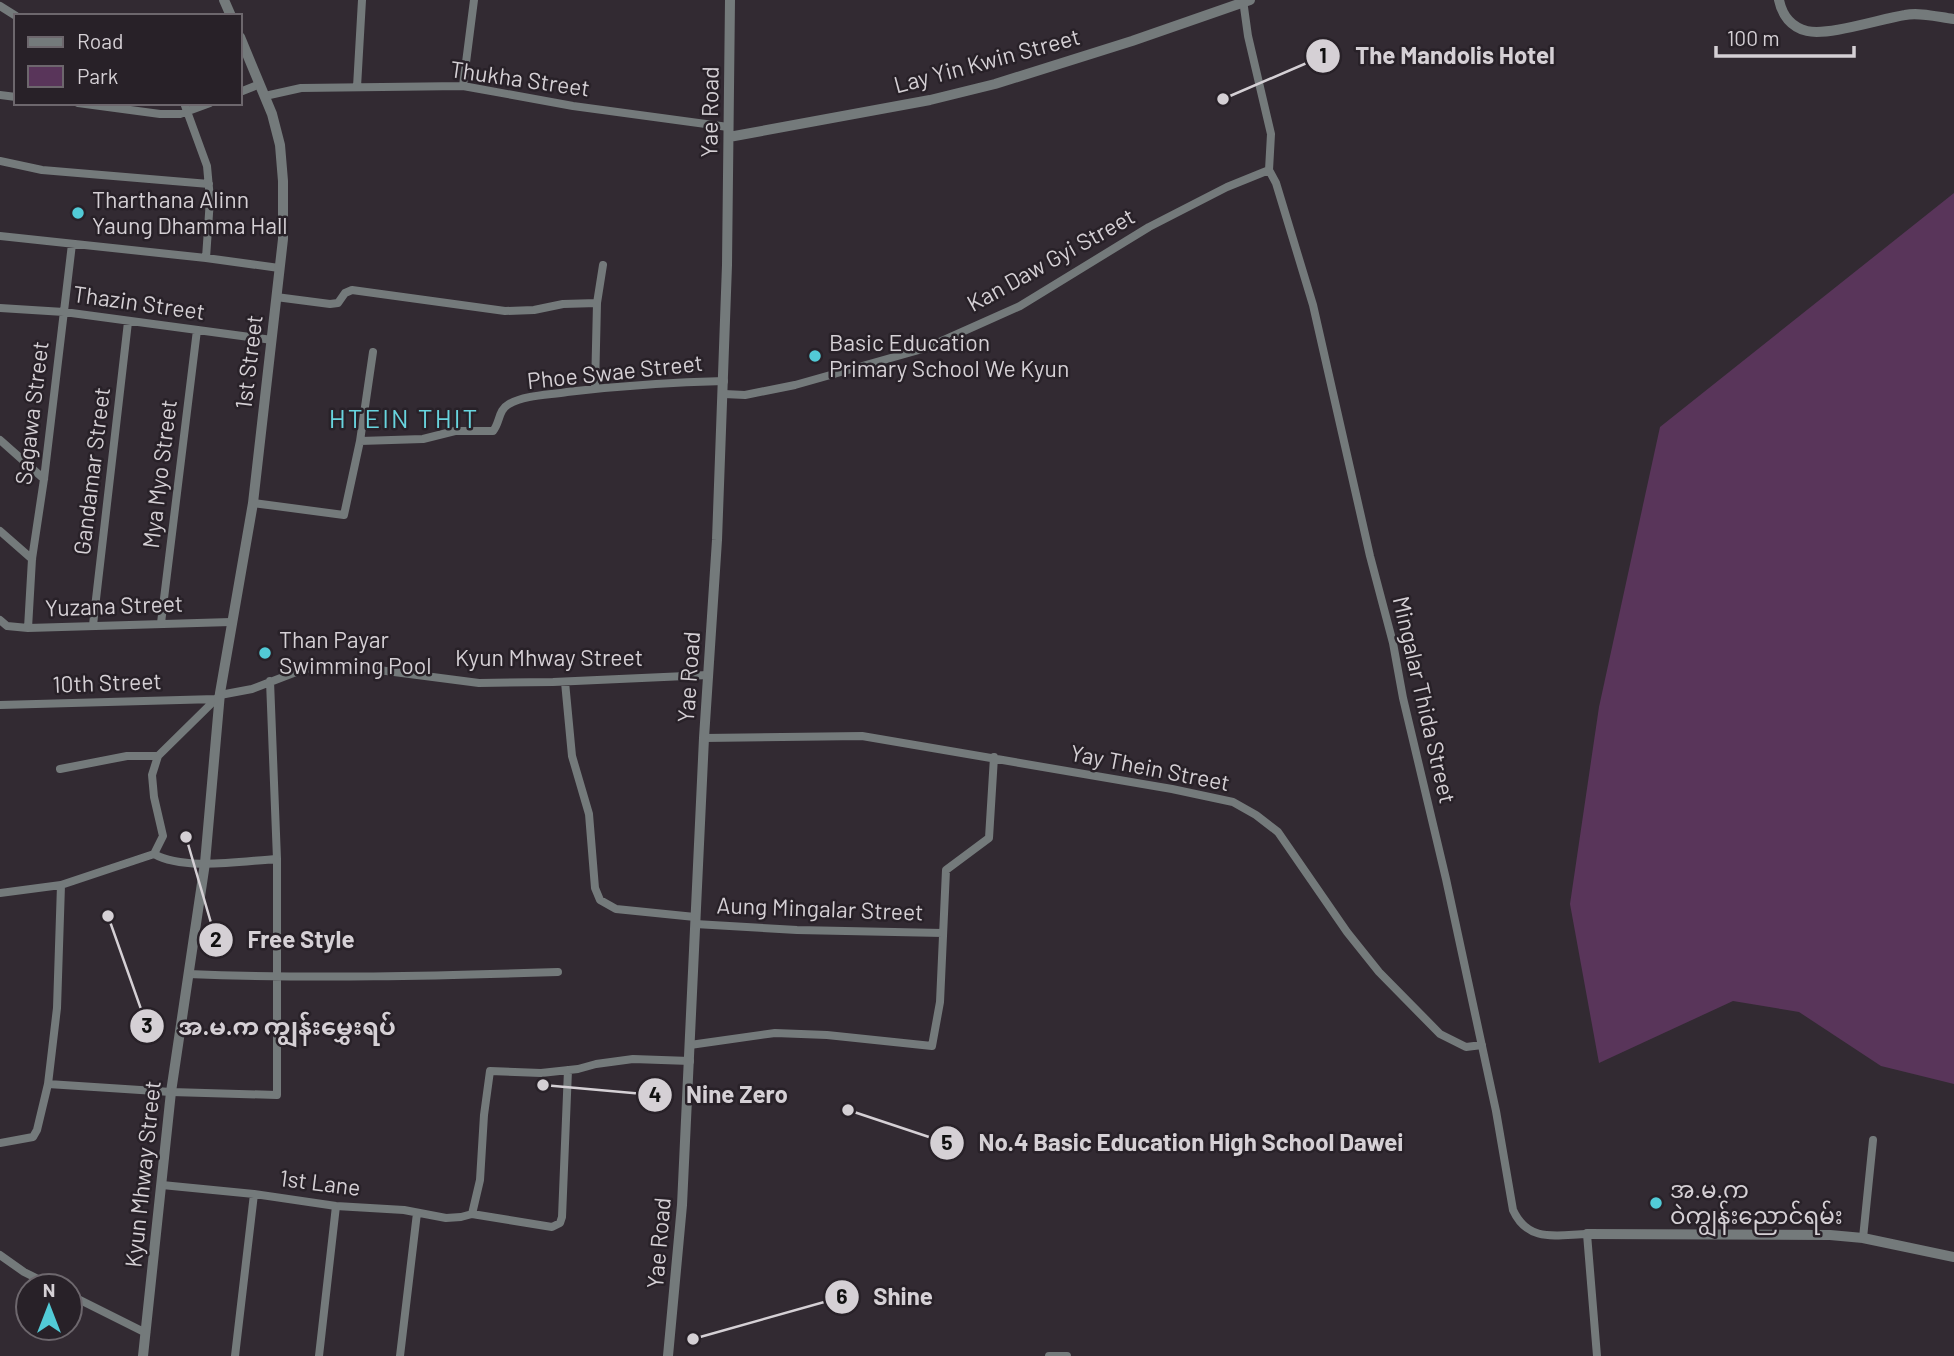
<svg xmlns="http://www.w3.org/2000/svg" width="1954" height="1356" viewBox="0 0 1954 1356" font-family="Barlow,'Noto Sans Myanmar',sans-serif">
<rect width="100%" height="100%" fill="#322a32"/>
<path fill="#59355a" d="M 1954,193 L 1954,1084 L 1881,1066 L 1799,1012 L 1733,1001 L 1599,1063 L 1570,904 L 1599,707 L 1660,427 Z"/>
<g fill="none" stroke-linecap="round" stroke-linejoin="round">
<path stroke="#747a7b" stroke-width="8" d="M 1243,0 L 1248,36 L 1271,134 L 1269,170 L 1276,183 L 1313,305 L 1370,556 L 1393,643 L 1403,698 L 1446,879 L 1496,1111 L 1513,1210 C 1528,1243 1556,1235 1587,1234 L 1597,1356
M 0,6 L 16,16
M 463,86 L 474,0
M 357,87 L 362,0
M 240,92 L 260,84
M 0,95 L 16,97
M 265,96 L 301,88 L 463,86 L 573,106 L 728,127
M 78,103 L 160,114 L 180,114 L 210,103
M 184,103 L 207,166 L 210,199 L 206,258
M 0,161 L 42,170 L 209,184
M 0,236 L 206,258 L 279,268
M 276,297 L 330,304 L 338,303 L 345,293 L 352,290 L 505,311 L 534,310 L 563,304 L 597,303
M 0,308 L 64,312 L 272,340
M 595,389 L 597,303 L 603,265
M 724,394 L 745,395 L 795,385 L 926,348 L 1020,306 L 1149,227 L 1227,187 L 1269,170
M 0,440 L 44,479
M 360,441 L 373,352
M 253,503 L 344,515 L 360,441 L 423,439 L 455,431 L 493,431 C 500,423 498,410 509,404 C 525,395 549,395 567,392 C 619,386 671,382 724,381
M 0,531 L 32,559
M 0,620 L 7,626 L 28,628 L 231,622
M 161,623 L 197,330
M 93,625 L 128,322
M 28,628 L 32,559 L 44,479 L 72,244
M 565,682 L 572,756 L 589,814 L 595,888 L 600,900 L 616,909 L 695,917
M 0,705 L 216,699
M 704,738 L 862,736 L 1172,789 L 1233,802 L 1256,815 L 1278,832 L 1347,932 L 1379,972 L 1440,1034 L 1466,1047 L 1482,1045
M 60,769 L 127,756 L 158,756
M 154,854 C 184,871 242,861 277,859
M 0,893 L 61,885 L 154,854 L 163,836 L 154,797 L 152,775 L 158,756 L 220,695 L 252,689 L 304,669 L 340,665 L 479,683 L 553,682 L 708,675
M 695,924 L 797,930 L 943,933
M 188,974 C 312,979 435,976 558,972
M 690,1045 L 775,1033 L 827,1035 L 932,1046 L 940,1002 L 946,870 L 989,838 L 994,757
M 48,1084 L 171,1092 L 277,1095 L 277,859 L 270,681
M 0,1143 L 33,1137 L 37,1130 L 48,1084 L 57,1008 L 61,885
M 162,1185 L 254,1194 L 336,1206 L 404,1210 L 446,1218 L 461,1217 L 472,1214 L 552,1227 L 560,1223 L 562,1217 L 568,1070
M 472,1214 L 480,1180 L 484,1115 L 490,1071 L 541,1073 L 578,1069 L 596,1064 L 633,1059 L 690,1061
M 1863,1238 L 1873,1140
M 0,1255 L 24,1272 L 52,1286
M 70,1295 L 146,1333
M 235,1356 L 254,1194
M 319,1356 L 336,1206
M 400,1356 L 417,1213
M 1049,1356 L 1067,1356"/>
<path stroke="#747a7b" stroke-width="10" d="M 224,0 L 231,16
M 1779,0 C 1782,15 1791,27 1807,31 C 1829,36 1880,19 1905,15 C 1920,12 1938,17 1954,19
M 729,137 L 930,100 L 995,84 L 1132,41 L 1250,0
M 1587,1234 L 1830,1235 L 1863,1238 L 1954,1257
M 143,1356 L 171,1092 L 205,863 L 220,693 L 253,503 L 283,239 L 283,181 L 280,145 L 272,114 L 240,37
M 668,1356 L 682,1205 L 704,738 L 717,540 L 727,265 L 730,0"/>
</g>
<g fill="#52cbd7" stroke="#282128" stroke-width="2.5">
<circle cx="78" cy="213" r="7"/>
<circle cx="815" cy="356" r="7"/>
<circle cx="265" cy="653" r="7"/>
<circle cx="1656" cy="1203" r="7"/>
</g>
<g text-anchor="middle" stroke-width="5" stroke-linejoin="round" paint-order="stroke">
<g font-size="23" fill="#d5d0d5" stroke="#282128">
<text transform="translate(987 61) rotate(-15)" y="8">Lay Yin Kwin Street</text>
<text transform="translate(520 79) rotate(8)" y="8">Thukha Street</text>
<text transform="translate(710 112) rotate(-89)" y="8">Yae Road</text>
<text transform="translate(1051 260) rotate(-29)" y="8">Kan Daw Gyi Street</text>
<text transform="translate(139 303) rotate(8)" y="8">Thazin Street</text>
<text transform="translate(249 362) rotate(-83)" y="8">1st Street</text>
<text transform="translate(615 372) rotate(-6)" y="8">Phoe Swae Street</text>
<text transform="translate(32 413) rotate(-83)" y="8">Sagawa Street</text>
<text transform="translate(92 471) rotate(-83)" y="8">Gandamar Street</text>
<text transform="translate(160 474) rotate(-83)" y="8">Mya Myo Street</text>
<text transform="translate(114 606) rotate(-2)" y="8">Yuzana Street</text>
<text x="549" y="666">Kyun Mhway Street</text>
<text transform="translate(689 677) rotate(-86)" y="8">Yae Road</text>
<text transform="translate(107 683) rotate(-2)" y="8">10th Street</text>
<text transform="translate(1424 700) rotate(77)" y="8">Mingalar Thida Street</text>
<text transform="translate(1150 768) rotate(11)" y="8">Yay Thein Street</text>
<text transform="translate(820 909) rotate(2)" y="8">Aung Mingalar Street</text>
<text transform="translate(143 1174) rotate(-84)" y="8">Kyun Mhway Street</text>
<text transform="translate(320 1183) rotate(7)" y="8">1st Lane</text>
<text transform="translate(659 1243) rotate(-85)" y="8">Yae Road</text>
</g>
<g font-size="23" fill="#d5d0d5" stroke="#282128" text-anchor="start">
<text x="92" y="208">Tharthana Alinn<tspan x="92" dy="26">Yaung Dhamma Hall</tspan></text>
<text x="829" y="351">Basic Education<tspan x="829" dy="26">Primary School We Kyun</tspan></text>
<text x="279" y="648">Than Payar<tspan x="279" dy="26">Swimming Pool</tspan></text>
<text x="1670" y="1198">အ.မ.က<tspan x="1670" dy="26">ဝဲကျွန်းညောင်ရမ်း</tspan></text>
</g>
<g font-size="26" letter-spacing="2" fill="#68d4de" stroke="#282128">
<text x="404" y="428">HTEIN THIT</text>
</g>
</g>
<path fill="none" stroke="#d5d0d5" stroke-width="2.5" d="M1223 99L1323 56M186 837L216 940M108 916L147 1026M543 1085L655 1095M848 1110L947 1143M693 1339L842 1297"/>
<g fill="#d5d0d5" stroke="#282128" stroke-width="2.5">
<circle cx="1223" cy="99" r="7"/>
<circle cx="186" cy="837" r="7"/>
<circle cx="108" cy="916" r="7"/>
<circle cx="543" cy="1085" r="7"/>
<circle cx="848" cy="1110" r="7"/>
<circle cx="693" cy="1339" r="7"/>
<circle cx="1323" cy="56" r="18"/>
<circle cx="216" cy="940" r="18"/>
<circle cx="147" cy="1026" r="18"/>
<circle cx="655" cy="1095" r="18"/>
<circle cx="947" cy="1143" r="18"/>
<circle cx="842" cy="1297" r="18"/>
</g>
<g font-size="21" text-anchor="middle" font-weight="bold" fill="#111">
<text x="1323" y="63">1</text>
<text x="216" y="947">2</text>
<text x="147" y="1033">3</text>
<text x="655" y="1102">4</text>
<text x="947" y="1150">5</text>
<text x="842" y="1304">6</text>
</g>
<g font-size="24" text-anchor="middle" font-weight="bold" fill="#d5d0d5" stroke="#282128" stroke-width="5" stroke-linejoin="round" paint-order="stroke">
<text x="1455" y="64">The Mandolis Hotel</text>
<text x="301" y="948">Free Style</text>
<text x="287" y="1035">အ.မ.က ကျွန်းမွှေးရပ်</text>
<text x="737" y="1103">Nine Zero</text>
<text x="1191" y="1151">No.4 Basic Education High School Dawei</text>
<text x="903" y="1305">Shine</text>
</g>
<rect x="14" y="14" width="228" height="91" fill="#282128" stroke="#6d676d" stroke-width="2"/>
<rect x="28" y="37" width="35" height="10" fill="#747a7b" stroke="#6d676d" stroke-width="2"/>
<text x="77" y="49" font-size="21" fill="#d5d0d5">Road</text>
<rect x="28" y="66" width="35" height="21" fill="#59355a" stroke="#6d676d" stroke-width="2"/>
<text x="77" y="84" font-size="21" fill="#d5d0d5">Park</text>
<g transform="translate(49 1307)"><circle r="33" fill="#282128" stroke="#6d676d" stroke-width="2"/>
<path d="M0-5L12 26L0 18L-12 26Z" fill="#52cbd7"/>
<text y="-10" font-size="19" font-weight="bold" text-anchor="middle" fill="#d5d0d5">N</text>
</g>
<path d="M1716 46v10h138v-10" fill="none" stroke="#d5d0d5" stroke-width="3.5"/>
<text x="1727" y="46" font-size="21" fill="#d5d0d5" stroke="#282128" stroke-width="5" paint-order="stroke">100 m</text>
</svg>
